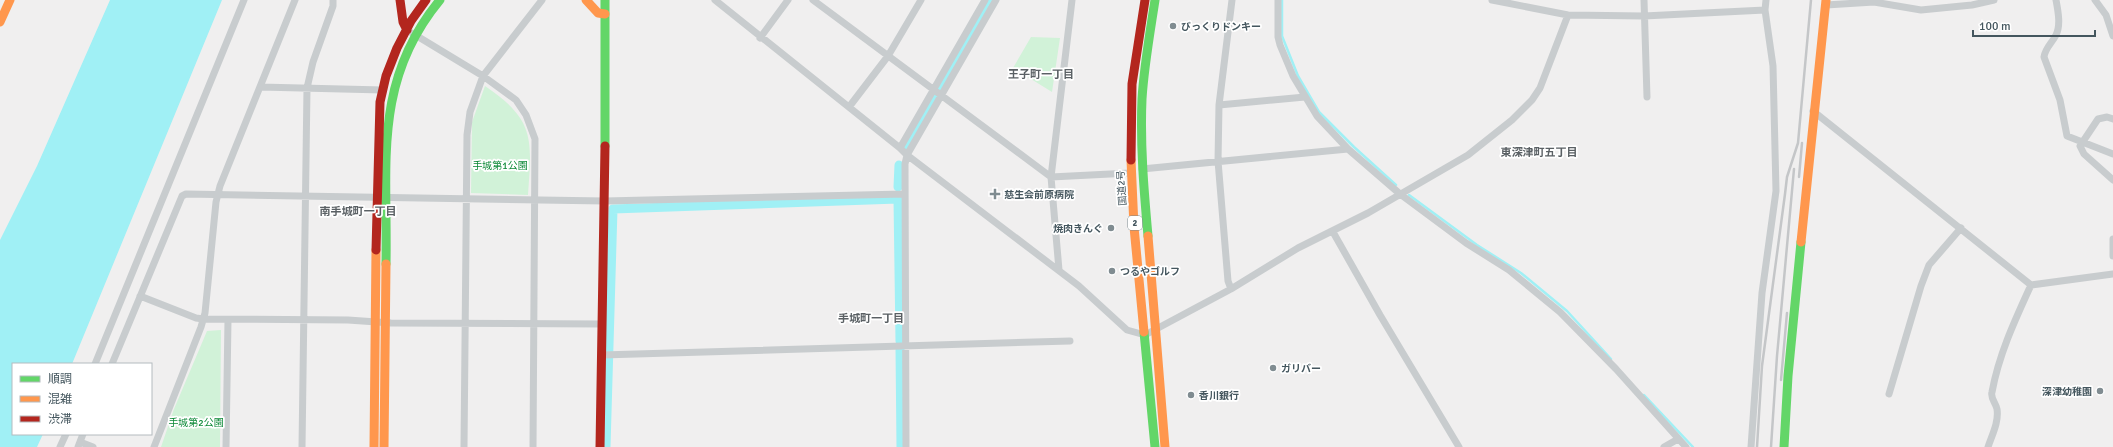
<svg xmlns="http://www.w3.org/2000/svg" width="2113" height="447" viewBox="0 0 2113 447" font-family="Signika,'Noto Sans JP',sans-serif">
<rect width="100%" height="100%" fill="#f0efef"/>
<path fill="#d1f2d8" d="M 1031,37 L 1060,38 L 1052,92 L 1013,68 Z
M 485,86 C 535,120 532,138 528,195 L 471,193 L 472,122 Z
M 221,330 L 220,447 L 161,447 L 174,409 L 207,331 Z"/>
<path fill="#a0f0f5" d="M 110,0 L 222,0 L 72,364 L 13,364 L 13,434 L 43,434 L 37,447 L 0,447 L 0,240 L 37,166 Z"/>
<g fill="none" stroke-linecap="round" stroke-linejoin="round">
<path stroke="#a0f0f5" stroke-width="2.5" d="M 1282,0 L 1282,36 L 1298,76 L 1319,112 L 1354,147 L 1396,185
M 1409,195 L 1477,245 L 1521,273 L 1567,311 L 1611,359
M 1644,395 L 1693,447"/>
<path stroke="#a0f0f5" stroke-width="9" d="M 907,147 L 931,101 L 990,0
M 898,187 L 899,165
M 900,348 L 901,447
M 606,447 L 613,209 L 898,199 L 900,341"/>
<path stroke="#c8ccce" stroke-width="7" d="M 715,0 L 900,148 L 907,155 L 1079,286 L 1127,330 L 1145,335 L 1231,289 L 1298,248 L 1368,213 L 1468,155 L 1512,120 L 1532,100 L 1540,88 L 1568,15
M 813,0 L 1051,177 L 1130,173
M 1278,0 L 1278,37 L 1280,45 L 1293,76 L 1317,116 L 1348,149 L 1400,194 L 1466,243 L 1509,270 L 1560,312 L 1616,369 L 1686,447
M 1492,0 L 1568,15 L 1644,16 L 1765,10
M 1644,0 L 1647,97
M 2056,0 C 2058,11 2061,25 2056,35 C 2052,43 2045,48 2044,57 L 2060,100 L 2067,136 L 2113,154
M 2095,0 L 2106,15 L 2113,36
M 1826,5 L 1874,2 L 1921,10 L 1972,5 L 1994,0
M 412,33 L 483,76 L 516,100 L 526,115 L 535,139 L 533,447
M 760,38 L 788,0
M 260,87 L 383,90
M 1219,105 L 1305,97
M 849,107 L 888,56 L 921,0
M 1813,111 L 2031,285 C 2015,320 1999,354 1992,392 C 1990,398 1996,403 1997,409 C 1999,422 1992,435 1988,447
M 2113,119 L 2107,117 L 2098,119 L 2080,146 L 2084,154 L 2113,180
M 900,148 L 985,0
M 1142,169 L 1348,149
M 1333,232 L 1380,315 L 1459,447
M 2113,239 L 2113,256
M 1059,270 L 1051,177 L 1072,0
M 2031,285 L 2113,274
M 1231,289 L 1228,281 L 1218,161 L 1219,105 L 1232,0
M 140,296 L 196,318 L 203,319 L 348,320 L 391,323 L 602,324
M 602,355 L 1070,341
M 95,364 L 244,0
M 112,364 L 182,196 L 186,194 L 605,201 L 904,194
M 1889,394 L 1921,286 L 1929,265 L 1961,228
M 80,442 L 93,447
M 60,447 L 66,434
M 78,447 L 83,434
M 154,447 L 201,327 L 205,313 L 216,202 L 220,186 L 295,0
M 226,447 L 228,320
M 302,447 L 307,88 L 313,62 L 333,6 L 333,0
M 464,447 L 467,135 L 470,112 L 483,76 L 542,0
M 906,447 L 905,164 L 907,155 L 996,0
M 1664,447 L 1678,439
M 1751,447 L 1762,293 L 1776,191 L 1773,66 L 1765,10 L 1766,0"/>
<path stroke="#63d668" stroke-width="9" d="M 605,0 L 605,146
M 1148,236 C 1144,191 1140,145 1142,99 C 1144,66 1150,33 1155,0
M 386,264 C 388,165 372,82 440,0
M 1144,332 L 1155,447
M 1784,447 L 1788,376 L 1801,242"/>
<path stroke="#ff974d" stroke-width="9" d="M 586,0 L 598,13 L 605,14
M 0,22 L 10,0
M 1131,160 L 1134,227 L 1144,332
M 1148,236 L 1165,447
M 1801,242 L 1826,0
M 374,447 L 376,250
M 384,447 L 386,264"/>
<path stroke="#b3261e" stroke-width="9" d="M 400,0 L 403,22 L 407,30
M 1131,160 L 1132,84 L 1145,0
M 376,250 L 380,102 L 386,76 L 397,48 L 411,21 L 426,0
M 600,447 L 605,146"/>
<path stroke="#c4c6c8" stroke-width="2.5" d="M 1799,177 L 1802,143
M 1781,380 L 1787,313
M 1757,447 L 1762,366 L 1785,194 L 1787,177 L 1798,143 L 1811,0
M 1771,447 L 1777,356 L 1794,169"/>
</g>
<g fill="#808c91" stroke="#fff" stroke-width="1.5">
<circle cx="1173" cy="26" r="4"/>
<path d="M993 188h4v4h4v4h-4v4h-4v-4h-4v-4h4z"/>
<circle cx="1111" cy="228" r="4"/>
<circle cx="1112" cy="271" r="4"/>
<circle cx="1273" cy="368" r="4"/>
<circle cx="2100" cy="391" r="4"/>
<circle cx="1191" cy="395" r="4"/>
</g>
<g text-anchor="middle" stroke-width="3.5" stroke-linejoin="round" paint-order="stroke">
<rect fill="#fff" stroke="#7c898e" stroke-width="1" x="1128" y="216" width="14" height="14" rx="3"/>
<g font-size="9" font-weight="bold" fill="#44565e">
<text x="1135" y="226">2</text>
</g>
<g font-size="10" font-weight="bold" fill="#44565e" stroke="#fff" text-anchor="start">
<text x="1181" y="30">びっくりドンキー</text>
<text x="1004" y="198">慈生会前原病院</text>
<text x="1103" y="232" text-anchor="end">焼肉きんぐ</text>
<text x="1120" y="275">つるやゴルフ</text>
<text x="1281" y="372">ガリバー</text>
<text x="2092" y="395" text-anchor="end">深津幼稚園</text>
<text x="1199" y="399">香川銀行</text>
</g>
<g font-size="10" fill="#0b8936" stroke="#fff">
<text x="500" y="169">手城第1公園</text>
<text x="196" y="426">手城第2公園</text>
</g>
<g font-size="10" fill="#44565e" stroke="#fff">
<text transform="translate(1121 188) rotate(-94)" y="4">国道2号</text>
</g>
<g font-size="11" font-weight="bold" fill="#5a6064" stroke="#fff">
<text x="1041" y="78">王子町一丁目</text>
<text x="1539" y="156">東深津町五丁目</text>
<text x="358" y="215">南手城町一丁目</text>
<text x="871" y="322">手城町一丁目</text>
</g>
</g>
<rect x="12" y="363" width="140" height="72" fill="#ffffff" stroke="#b4bbbf"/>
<rect x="20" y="376" width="20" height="6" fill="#63d668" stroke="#b4bbbf"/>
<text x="48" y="383" font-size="12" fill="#44565e">順調</text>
<rect x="20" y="396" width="20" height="6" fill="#ff974d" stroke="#b4bbbf"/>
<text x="48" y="403" font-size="12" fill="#44565e">混雑</text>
<rect x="20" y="416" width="20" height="6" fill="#b3261e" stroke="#b4bbbf"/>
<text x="48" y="423" font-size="12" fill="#44565e">渋滞</text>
<path d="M1973 30v6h122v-6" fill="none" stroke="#44565e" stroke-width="2"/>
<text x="1979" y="30" font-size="12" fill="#44565e" stroke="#ffffff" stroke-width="3" paint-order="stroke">100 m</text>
</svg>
